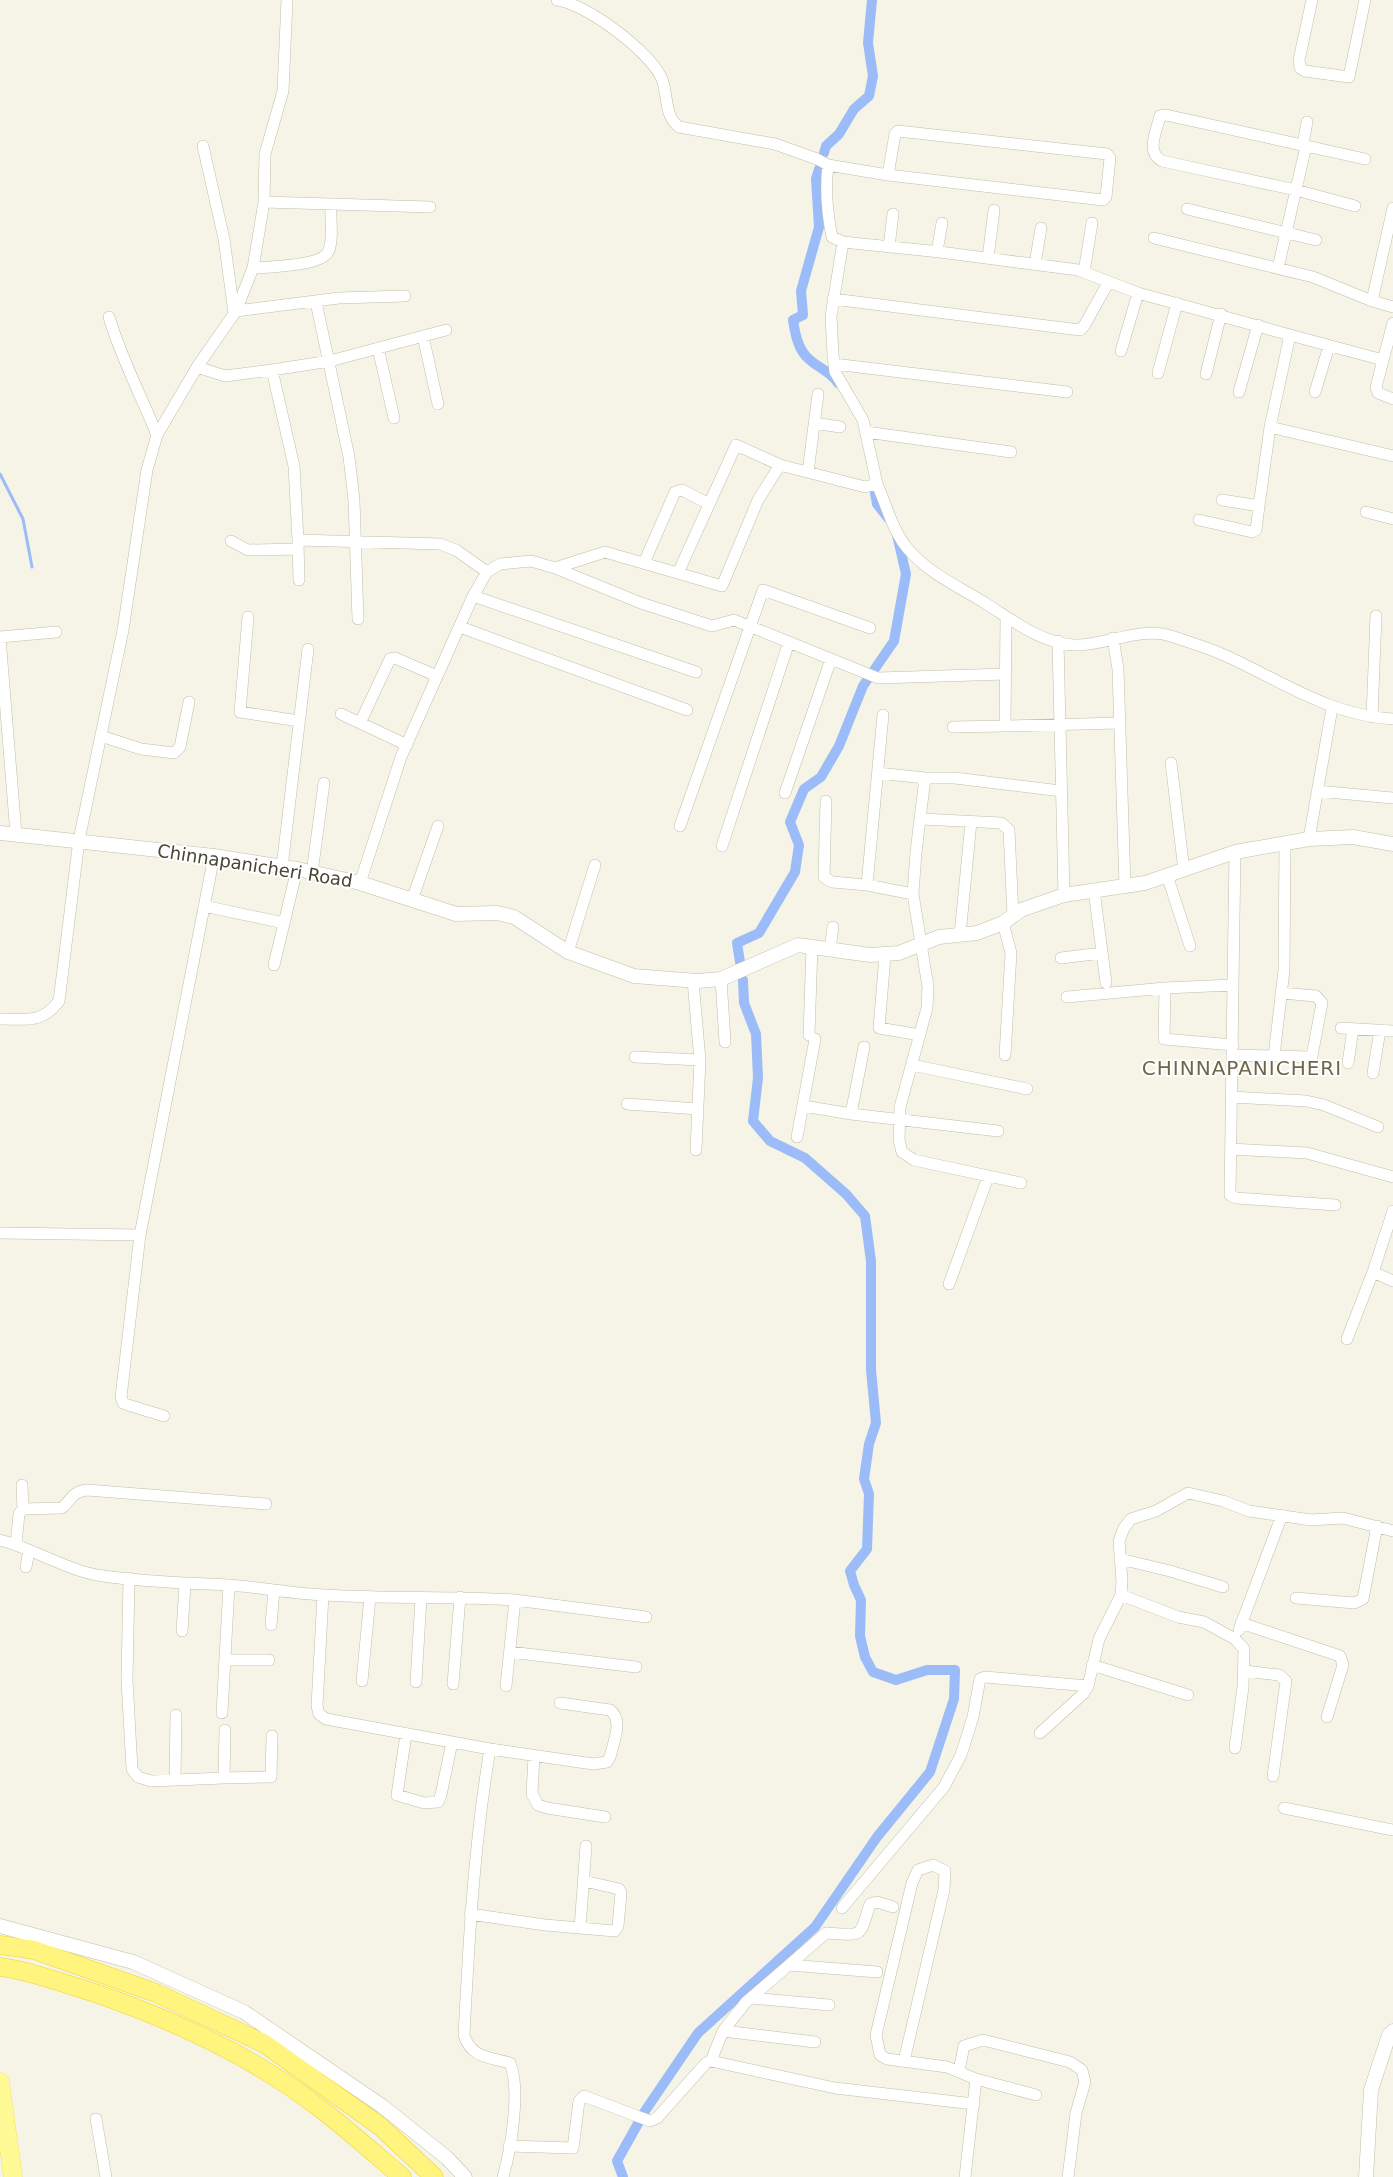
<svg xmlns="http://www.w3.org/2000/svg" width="1393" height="2177" viewBox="0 0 1393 2177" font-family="'DejaVu Sans',sans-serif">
<rect width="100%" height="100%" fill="#f5f4e6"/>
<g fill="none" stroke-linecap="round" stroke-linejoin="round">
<path stroke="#9bbcf9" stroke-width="3" d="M 0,474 L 23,519 L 32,567"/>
<path stroke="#9bbcf9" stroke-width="10" d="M 824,153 L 826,146 L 839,134 L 854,109 L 869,96 L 873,76 L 868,43 L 872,0
M 819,169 L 816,179 L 819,227 L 801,291 L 803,315 L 793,320 C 795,333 798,351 810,360 C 819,368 831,372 838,383
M 875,493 L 877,504 L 888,518
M 740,962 L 737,943 L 759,933 L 795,872 L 799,845 L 790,822 L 804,789 L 821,777 L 839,746 L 863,686 L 894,641 L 906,574 L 897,535
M 623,2177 L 617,2161 L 645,2111 L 698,2033 L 815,1927 L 877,1837 L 930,1772 L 954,1699 L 955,1670 L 927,1670 L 896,1680 L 873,1672 L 865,1657 L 860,1636 L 861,1600 L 854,1585 L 850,1571 L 867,1549 L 869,1494 L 864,1479 L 869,1444 L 876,1423 L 871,1370 L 871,1261 L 865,1216 L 846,1194 L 805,1158 L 770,1141 L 753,1121 L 758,1078 L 756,1034 L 744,1003 L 743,980"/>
<g stroke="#c1bfa7" stroke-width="12">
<path id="minor" d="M 557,0 C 585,3 649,51 661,77 C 669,94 663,115 679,127 L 775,144 L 817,159 L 828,165 L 888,175
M 1312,0 L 1299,60 L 1300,68 L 1305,71 L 1349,77 L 1365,0
M 898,131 L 1107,154 L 1110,158 L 1106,197 L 1103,200 L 888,175 L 895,134 Z
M 203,146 L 224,239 L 234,313
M 828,165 C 825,190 827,213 832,237 L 843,242 L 940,252 L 1078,270 L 1138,293 L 1290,335 L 1270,427 L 1393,456
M 264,202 L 430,207
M 1355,206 L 1296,190 L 1162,161 C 1145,152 1157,130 1160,116 L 1166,115 L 1365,159
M 1393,208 L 1372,301 L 1393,307
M 1187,209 L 1316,240
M 1154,238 L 1313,277 L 1372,301
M 843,242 L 831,316 L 833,355 L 835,372 L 863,420 L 877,484
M 889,247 L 893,214
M 937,251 L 942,223
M 988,258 L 994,210
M 1035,264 L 1041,228
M 253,268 C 268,267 321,266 328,252 C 334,241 330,218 331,205
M 1278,268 L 1306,146 L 1303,144 L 1307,122
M 1084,272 L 1092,223
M 833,299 L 1080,330 L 1084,326 L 1108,283
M 316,302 L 349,457 L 354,500 L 358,619
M 236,311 L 339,298 L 405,296
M 109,317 C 121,358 141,395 157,435
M 1393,323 L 1376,387 L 1378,393 L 1393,399
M 1290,335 L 1383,360
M 423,336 L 438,404
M 378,348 L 394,418
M 1121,351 L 1138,293
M 834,364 L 1067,392
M 197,367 L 225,376 L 272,370 L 330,361 L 446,330
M 272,370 L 294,466 L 298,540 L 440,544 L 456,550 L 487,572
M 1158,373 L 1177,303
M 1206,374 L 1221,314
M 1239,392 L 1258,325
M 1315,392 L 1329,346
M 814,423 L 840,427
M 866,432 L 1011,452
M 808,472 L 818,394
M 1222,500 L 1259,506 L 1270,427
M 1366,512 L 1393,519
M 1199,520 L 1252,532 L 1256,530 L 1259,506
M 231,541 L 248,550 L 298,549
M 298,542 L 299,580
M 644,563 L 675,492 L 682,490 L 709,504
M 555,568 L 641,603 L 712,626 L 734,620 L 878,678 L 1006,674
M 678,573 L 736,445 L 780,465
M 473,596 L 696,672
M 248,617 L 240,712 L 299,721
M 1006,617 L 1005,726 L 1119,723
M 460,627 L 687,710
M 0,637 L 56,632
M 0,638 L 16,834
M 1113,638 L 1118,669 L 1125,886
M 1058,641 L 1064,895
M 341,714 L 407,745
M 883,715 L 867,885 L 913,894
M 1372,717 L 1376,616
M 360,723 L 390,659 L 395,658 L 437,676
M 953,727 L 1005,726
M 101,736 L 141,749 L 174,753 L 180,747 L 189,702
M 1171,763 L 1184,870
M 878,773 L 925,778 L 955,778 L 1061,791
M 925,778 L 916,852 L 913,894 L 928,987 L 927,1008 L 900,1107 L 899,1140 L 902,1152 L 914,1160 L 1021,1183
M 1317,791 L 1393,798
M 785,793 L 831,659
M 826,801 L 824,877 L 832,882 L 867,885
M 922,819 L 1001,823 L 1009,830 L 1013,916
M 680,826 L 763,590 L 870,628
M 1309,839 L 1332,708
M 722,846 L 789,642
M 282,867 L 308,649
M 312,873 L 324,783
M 1167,875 L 1190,946
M 360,883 L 401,757 L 473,596 L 487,572 L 500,564 L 531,561 L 555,568 L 605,552 L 722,586 L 758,500 L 780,465 L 865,487 L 877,484 C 886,504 893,532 908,549 C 929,574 958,586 985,603 C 1012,620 1039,642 1073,645 C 1102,647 1140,626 1171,636 C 1188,642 1207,647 1224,655 C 1282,681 1328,715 1393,719
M 1094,890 L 1106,983
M 412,900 L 438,826
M 204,906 L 284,923
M 1003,923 L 1011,953 L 1005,1055
M 960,935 L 971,822
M 830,949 L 833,927
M 568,952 L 595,865
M 885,956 L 879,1028 L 920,1035
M 1061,958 L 1102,953
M 274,965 L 297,869
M 721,979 L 725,1042
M 693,981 L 700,1060 L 696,1150
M 1233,985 L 1230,1195 L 1236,1198 L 1335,1205
M 1165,988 L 1164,1039 L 1233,1045
M 1067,997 L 1165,988 L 1233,985 L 1235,852
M 0,1019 C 26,1019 42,1024 59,1001 L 79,840 L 123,630 L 147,470 L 157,435 L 197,367 L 236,311 L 253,268 L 264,202 L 265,154 L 283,91 L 287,0
M 1341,1028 L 1393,1031
M 809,1035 L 812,946
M 1232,1055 L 1274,1056 L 1284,970 L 1285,843
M 1274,1056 L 1308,1057 L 1312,1056 L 1322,1003 L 1316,996 L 1281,993
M 635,1057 L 700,1060
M 1348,1063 L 1353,1029
M 912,1065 L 1027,1089
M 1373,1073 L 1380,1030
M 1232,1097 L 1306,1101 L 1324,1105 L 1378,1127
M 627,1104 L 698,1109
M 804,1106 L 851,1114 L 998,1131
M 851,1114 L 864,1047
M 797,1137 L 815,1039
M 1231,1149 L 1307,1153 L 1393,1177
M 0,1233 L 140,1235 L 214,856
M 140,1235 L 121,1397 L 123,1403 L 128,1405 L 164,1416
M 1373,1272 L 1393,1281
M 949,1284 L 988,1177
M 1347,1339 L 1373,1272 L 1393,1211
M 22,1485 L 23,1509
M 0,1540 C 35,1549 67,1571 103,1576 C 145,1582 186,1583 228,1585 C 260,1587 293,1594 326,1595 C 389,1599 452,1596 515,1600 L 506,1686
M 16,1544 L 19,1514 L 23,1509 L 62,1508 C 72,1499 72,1492 87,1490 L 266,1504
M 1120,1559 L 1170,1571 L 1223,1587
M 26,1567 L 29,1550
M 129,1578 L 127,1680 L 132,1769 L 138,1777 L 151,1781 L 224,1778 L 225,1730
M 323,1595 L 317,1706 L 319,1714 L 326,1719 L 490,1749
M 1121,1595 L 1178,1617 L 1204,1622 L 1235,1639 L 1244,1649 L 1243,1687 L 1235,1748
M 1296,1598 L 1354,1603 L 1363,1599 L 1377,1526
M 515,1600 L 646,1617
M 1241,1623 L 1340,1656 L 1343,1665 L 1327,1717
M 271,1625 L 274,1590
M 1239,1630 L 1282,1515
M 182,1631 L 185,1585
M 510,1652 L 636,1667
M 225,1660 L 269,1660
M 1092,1665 L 1188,1695
M 1245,1671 L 1279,1675 L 1286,1681 L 1273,1776
M 362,1681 L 370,1597
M 416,1682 L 421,1598
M 453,1684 L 460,1597
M 222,1713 L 229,1585
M 1040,1733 L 1083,1694 L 1088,1686 L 1099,1639 L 1121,1595 L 1122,1581 L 1119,1541 L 1124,1528 L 1131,1519 L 1156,1511 L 1188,1493 L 1223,1501 L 1249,1511 L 1311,1520 L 1343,1518 L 1393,1531
M 406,1734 L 397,1795 L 424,1803 L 438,1802 L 441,1795 L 452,1742
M 534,1756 L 532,1794 L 538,1805 L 547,1808 L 605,1817
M 224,1778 L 271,1777 L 272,1736
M 175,1780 L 176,1715
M 1284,1808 L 1393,1830
M 842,1908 L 944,1787 L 961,1755 L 973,1717 L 980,1679 L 985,1677 L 1088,1686
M 470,1914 L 545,1925 L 615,1931 L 618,1926 L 621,1893 L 619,1889 L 584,1881
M 580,1928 L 586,1846
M 789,1965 L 877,1972
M 751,1998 L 829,2005
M 723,2031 L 815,2042
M 711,2061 L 723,2031 L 746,2002 L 826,1933 C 864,1935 859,1939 870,1904 L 877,1902 L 893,1907
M 904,2061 L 944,1890 L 945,1871 L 933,1865 L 918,1870 L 912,1883 L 876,2035 L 880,2055 L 887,2059 L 947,2067 L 976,2079 L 965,2177
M 959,2071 L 964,2046 L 983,2040 L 1070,2062 L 1082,2070 L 1085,2082 L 1076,2113 L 1068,2177
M 976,2079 L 1036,2095
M 96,2119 L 106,2177
M 509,2146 L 573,2148 L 579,2101 L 584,2096 L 650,2121 L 657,2118 L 706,2063 L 711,2061 L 835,2088 L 974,2104
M 503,2177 C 511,2149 521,2089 510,2063 C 489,2057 471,2058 464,2035 C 469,1939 474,1844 490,1749 L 593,1764 L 607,1762 L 610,1757 C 613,1743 624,1720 610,1710 L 560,1703"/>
</g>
<g stroke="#c1bfa7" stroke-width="15">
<path id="tertiary" d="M 0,833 L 214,856 L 297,869 L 360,883 L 456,914 L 497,913 L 514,917 L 568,952 L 634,976 L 697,981 L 721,979 L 798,945 L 870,955 L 899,953 L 939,937 L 977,933 L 1003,923 L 1021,910 L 1064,895 L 1145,883 L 1235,852 L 1309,839 L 1353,837 L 1393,844
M 0,1926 L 133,1962 L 244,2012 L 382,2106 L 447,2158 L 465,2177
M 1366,2177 L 1371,2090 L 1389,2035 L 1393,2031"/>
</g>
<g stroke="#f1e757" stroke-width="19">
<path id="primary" d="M 0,2082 L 13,2177"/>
</g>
<g stroke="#efd425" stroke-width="19">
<path id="trunk" d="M 0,1945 L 34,1950 L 156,1993 L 265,2044 L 381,2127 L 434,2177
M 0,1967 C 33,1972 63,1983 95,1993 C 173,2020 251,2055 317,2106 C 346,2128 374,2153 402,2177"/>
</g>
<use href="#minor" stroke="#fff" stroke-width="11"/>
<use href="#tertiary" stroke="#fff" stroke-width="14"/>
<use href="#primary" stroke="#fffa95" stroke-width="18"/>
<use href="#trunk" stroke="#fff57e" stroke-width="18"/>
</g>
<g text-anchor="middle" stroke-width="4" stroke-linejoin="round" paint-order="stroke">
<g font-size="18" fill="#484534" stroke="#fff">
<text transform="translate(255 866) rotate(9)" y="6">Chinnapanicheri Road</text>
</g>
<g font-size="20" letter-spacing="1" fill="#6d674a" stroke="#fff">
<text x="1242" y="1075">CHINNAPANICHERI</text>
</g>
</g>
</svg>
